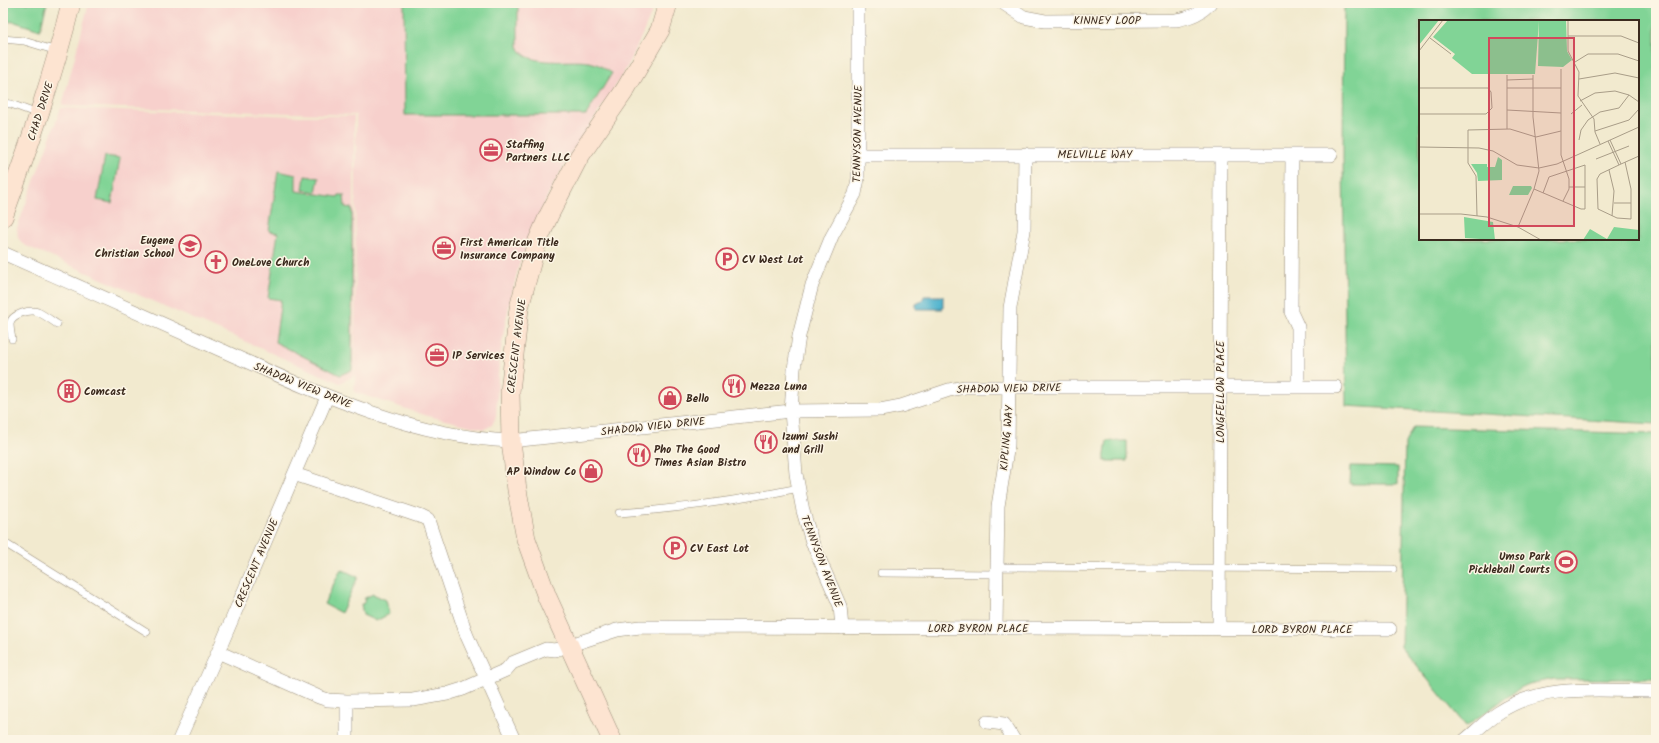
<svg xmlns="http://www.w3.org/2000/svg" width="1659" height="743" viewBox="0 0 1659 743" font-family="Kalam,sans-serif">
<rect width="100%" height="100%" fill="#fcf5e5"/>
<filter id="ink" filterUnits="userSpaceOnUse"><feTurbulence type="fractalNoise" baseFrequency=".025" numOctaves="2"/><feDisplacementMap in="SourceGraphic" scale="8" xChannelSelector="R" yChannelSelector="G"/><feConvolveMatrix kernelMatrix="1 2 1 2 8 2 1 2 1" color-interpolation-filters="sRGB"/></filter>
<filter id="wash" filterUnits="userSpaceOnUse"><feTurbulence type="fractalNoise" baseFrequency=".012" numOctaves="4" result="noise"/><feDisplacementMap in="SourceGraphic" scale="16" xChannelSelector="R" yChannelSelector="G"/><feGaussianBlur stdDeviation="0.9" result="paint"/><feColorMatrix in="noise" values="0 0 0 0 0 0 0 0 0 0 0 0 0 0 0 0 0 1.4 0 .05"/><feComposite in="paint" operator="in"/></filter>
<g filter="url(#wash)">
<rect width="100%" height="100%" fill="#f2eacf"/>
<path fill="#f7d0cc" d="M 89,3 L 656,3 L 630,62 L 610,95 L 571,153 L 548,195 L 529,238 L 518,268 L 505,324 L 499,362 L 496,417 L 492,425 L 485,429 L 480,428 L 428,416 L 354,392 L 355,378 L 356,115 L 62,106 Z
M 61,108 L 300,116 L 354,116 L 354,376 L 340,383 L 24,245 L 18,238 L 17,228 Z"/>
<path fill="#81d496" stroke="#5e7f5a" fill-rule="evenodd" d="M 3,3 L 47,3 L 40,30 L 15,22 L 3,21 Z
M 404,3 L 518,3 L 518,46 C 526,70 574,57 593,63 C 599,64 606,70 612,73 L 586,115 L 405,115 Z
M 1344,3 L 1656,3 L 1656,424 L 1346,406 L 1343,157 ZM 1420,21 L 1638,21 L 1638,239 L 1420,239 Z
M 105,156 L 120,158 L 112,203 L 97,200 Z
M 278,171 L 296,175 L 296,191 L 338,197 L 339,195 L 344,195 L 345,207 L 352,208 L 352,370 L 340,375 L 275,342 L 281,300 L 268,298 L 278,233 L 269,231 Z
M 305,176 L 319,178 L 316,192 L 303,190 Z
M 1413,427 L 1656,434 L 1656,679 L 1554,679 L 1529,684 L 1520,688 L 1466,726 L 1401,647 L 1405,443 Z
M 1107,441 L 1127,441 L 1127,461 L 1104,461 Z
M 1351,466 L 1398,467 L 1398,484 L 1350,484 Z
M 341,569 L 358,577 L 341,613 L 324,604 Z
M 373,594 L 386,600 L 389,614 L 376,621 L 363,615 L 361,604 L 363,604 L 365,600 L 363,599 Z"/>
<path fill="#4fb3ce" stroke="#456e76" d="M 924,296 L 943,296 L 943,309 L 916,309 L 916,304 L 922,301 Z"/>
</g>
<g filter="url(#ink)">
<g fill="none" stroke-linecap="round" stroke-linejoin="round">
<g stroke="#968a76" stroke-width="8">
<path id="lane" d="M 3,39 L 24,41 L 57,51
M 3,103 L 11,104 L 38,114
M 12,339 C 11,334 10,328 10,323 C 12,314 30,309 38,312 C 44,315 51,320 57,324
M 619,513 C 679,509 740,500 799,488
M 3,542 L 147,632
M 997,567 L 1393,569
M 881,573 L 997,574"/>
</g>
<g stroke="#968a76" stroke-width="14">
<path id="street" d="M 1003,3 L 1024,17 L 1045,21 L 1176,20 C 1189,18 1202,13 1210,3
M 858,155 L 1331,155
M 1292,155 L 1291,312 L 1298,327 L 1298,387
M 3,253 C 76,285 149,318 221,350 C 313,391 410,437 511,441 L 791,411 L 880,410 L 901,406 L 949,390 L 965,387 L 1336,387
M 294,474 L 422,517 L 428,520 L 467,636 L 514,740
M 996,627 L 998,506 L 1008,445 L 1010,308 L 1024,231 L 1025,154
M 842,628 L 840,606 L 812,542 L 803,511 L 796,474 L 791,411 L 794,369 L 799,336 L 812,285 L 832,236 L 855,194 L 858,179 L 858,3
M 1219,629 L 1221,155
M 218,652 L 319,697 L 328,700 L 347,701 L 413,700 L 447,694 L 463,689 L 506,670 L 512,663 L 546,649 L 555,650 L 617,630 L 640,627 L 1390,629
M 987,722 L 1004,724 L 1014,740
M 179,740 L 218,652 L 327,397
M 347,740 L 347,701
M 1465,740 C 1476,731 1486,721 1498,713 C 1543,682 1604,691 1656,691"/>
</g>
<g stroke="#968a76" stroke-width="20">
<path id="secondary" d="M 3,217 C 29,146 53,77 71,3
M 612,740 L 547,597 L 526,539 L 517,490 L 511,441 L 510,392 L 519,308 L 536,245 L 549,215 L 579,157 L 625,90 L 660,30 L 668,3"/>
</g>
<use href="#lane" stroke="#fff" stroke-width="7"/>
<use href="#street" stroke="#fff" stroke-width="13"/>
<use href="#secondary" stroke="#fde4d1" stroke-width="19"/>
</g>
</g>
<defs>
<g id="office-ring" transform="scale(1.15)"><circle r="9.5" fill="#fcf5e5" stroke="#d1495b" stroke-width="1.5"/><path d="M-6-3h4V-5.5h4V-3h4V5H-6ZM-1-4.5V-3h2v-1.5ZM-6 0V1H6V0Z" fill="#d1495b"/></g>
<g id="school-ring" transform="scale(1.15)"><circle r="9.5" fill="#fcf5e5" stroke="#d1495b" stroke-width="1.5"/><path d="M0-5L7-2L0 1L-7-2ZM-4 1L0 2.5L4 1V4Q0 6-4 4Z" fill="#d1495b"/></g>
<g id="parking-ring" transform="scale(1.15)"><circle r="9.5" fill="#fcf5e5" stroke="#d1495b" stroke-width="1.5"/><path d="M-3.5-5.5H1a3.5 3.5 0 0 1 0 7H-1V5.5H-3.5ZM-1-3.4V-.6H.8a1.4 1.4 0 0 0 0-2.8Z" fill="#d1495b"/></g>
<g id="church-ring" transform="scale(1.15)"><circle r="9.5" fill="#fcf5e5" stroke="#d1495b" stroke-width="1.5"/><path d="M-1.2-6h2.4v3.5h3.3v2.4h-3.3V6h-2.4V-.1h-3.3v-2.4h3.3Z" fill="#d1495b"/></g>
<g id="restaurant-ring" transform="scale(1.15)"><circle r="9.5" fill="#fcf5e5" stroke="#d1495b" stroke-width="1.5"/><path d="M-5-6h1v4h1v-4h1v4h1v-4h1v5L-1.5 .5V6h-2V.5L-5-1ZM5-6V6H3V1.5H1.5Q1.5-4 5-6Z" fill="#d1495b"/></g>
<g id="building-ring" transform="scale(1.15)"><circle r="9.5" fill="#fcf5e5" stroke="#d1495b" stroke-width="1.5"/><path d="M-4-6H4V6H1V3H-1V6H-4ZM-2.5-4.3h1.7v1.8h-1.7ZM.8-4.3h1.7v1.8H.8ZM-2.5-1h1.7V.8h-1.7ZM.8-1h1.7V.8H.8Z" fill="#d1495b"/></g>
<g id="shop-ring" transform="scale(1.15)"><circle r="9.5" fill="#fcf5e5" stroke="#d1495b" stroke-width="1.5"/><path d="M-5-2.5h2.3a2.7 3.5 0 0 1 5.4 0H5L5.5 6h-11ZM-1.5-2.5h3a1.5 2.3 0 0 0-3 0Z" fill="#d1495b"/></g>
<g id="stadium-ring" transform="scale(1.15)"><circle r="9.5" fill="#fcf5e5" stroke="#d1495b" stroke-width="1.5"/><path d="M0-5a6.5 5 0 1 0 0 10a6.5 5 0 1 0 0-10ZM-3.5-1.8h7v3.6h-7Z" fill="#d1495b"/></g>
</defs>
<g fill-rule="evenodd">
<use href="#office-ring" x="491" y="150"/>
<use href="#school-ring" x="190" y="246"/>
<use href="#office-ring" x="444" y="248"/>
<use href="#parking-ring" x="727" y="259"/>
<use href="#church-ring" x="216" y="262"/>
<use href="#office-ring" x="437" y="355"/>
<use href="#restaurant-ring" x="734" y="386"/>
<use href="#building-ring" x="69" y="391"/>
<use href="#shop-ring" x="670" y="398"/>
<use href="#restaurant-ring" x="766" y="442"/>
<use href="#restaurant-ring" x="639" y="455"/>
<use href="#shop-ring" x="591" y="471"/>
<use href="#parking-ring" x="675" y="548"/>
<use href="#stadium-ring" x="1566" y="562"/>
</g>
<g text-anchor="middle" stroke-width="3" stroke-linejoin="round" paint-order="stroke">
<g font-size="11" fill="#3b2a1e" stroke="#fcf5e5">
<text x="1107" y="24">KINNEY LOOP</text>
<text transform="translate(40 111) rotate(-72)" y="4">CHAD DRIVE</text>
<text transform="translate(857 134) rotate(-89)" y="4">TENNYSON AVENUE</text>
<text x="1095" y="158">MELVILLE WAY</text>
<text transform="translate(516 346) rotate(-83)" y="4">CRESCENT AVENUE</text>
<text transform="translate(303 385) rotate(22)" y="4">SHADOW VIEW DRIVE</text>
<text transform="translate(1009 388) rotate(-1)" y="4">SHADOW VIEW DRIVE</text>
<text transform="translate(1220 392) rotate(-90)" y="4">LONGFELLOW PLACE</text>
<text transform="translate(653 426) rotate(-6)" y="4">SHADOW VIEW DRIVE</text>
<text transform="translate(1006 438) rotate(-85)" y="4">KIPLING WAY</text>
<text transform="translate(822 561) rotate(69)" y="4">TENNYSON AVENUE</text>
<text transform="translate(256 563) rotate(-67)" y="4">CRESCENT AVENUE</text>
<text x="978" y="632">LORD BYRON PLACE</text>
<text x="1302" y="633">LORD BYRON PLACE</text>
</g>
<g font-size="11" font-weight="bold" fill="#3b2a1e" stroke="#fcf5e5" text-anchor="start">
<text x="506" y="148">Staffing<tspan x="506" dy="13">Partners LLC</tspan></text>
<text x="174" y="244" text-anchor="end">Eugene<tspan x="174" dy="13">Christian School</tspan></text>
<text x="460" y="246">First American Title<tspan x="460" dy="13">Insurance Company</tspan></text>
<text x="742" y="263">CV West Lot</text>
<text x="232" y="266">OneLove Church</text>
<text x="452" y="359">IP Services</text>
<text x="750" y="390">Mezza Luna</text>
<text x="84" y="395">Comcast</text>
<text x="686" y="402">Bello</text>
<text x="782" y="440">Izumi Sushi<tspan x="782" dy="13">and Grill</tspan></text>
<text x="654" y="453">Pho The Good<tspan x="654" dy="13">Times Asian Bistro</tspan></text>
<text x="576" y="475" text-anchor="end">AP Window Co</text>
<text x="690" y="552">CV East Lot</text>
<text x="1550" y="560" text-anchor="end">Umso Park<tspan x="1550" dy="13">Pickleball Courts</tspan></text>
</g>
</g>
<g transform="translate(1419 20)">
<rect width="220" height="220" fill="#f2eacf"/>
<path d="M 0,0 L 20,0 L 0,25 ZM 29,0 L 147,0 L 148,31 L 153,40 L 144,47 L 119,46 L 120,1 L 116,54 L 53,54 L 33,38 L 36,34 L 14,17 ZM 79,137 L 83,140 L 83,160 L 59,161 L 58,153 L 52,144 L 68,144 L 68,147 L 76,147 ZM 94,166 L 112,166 L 113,168 L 109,175 L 90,175 ZM 45,197 L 74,202 L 76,220 L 46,218 ZM 195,207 L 220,210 L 220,220 L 164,220 L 171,209 L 188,219 Z" fill="#81d496"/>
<path fill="none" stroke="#a99d88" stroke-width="1" d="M 149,0 L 149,31 L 160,52 L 159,76 L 175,99 L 176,112 L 181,124M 149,16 L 202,16 L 220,23M 11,18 L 32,34M 0,31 L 24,0M 156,42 L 169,34 L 199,34 L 220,41M 142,49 L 142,135 L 150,159 L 150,169 L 144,181M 160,59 L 196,53 L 220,58M 88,60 L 114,59M 0,68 L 69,68 L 72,72 L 73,88 L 67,94 L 0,94M 88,68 L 142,68M 161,81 L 176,73 L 196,71 L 210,75 L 220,82M 88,90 L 142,93M 152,94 L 163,85M 88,109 L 88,55M 176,111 L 210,100 L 220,89M 160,120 L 162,110 L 169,100 L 181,92 L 200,88 L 210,75M 191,120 L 202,144M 189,121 L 200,145M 0,127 L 60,128 L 74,131 L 98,145 L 120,148 L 138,144 L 220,107M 177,139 L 210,126M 206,142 L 212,169 L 212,199 L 198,198 L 179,189 L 178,159 L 181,154 L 202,144 L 220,136M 190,150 L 195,171 L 193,196M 150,167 L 166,167M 115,169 L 162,189 L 166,189 L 166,145 L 130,157 L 124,173M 195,183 L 212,183M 0,194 L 42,194 L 68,197 L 99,207 L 122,220M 58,196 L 57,156 L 49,143 L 49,110 L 91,109 L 117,117 L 142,111M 99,207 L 115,169 L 120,151 L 114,97 L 114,55"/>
<path fill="#d1495b" fill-opacity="0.15" stroke="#d1495b" stroke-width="2" d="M 70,18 L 155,18 L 155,206 L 70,206 Z"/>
<rect width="220" height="220" fill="none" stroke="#3b2a1e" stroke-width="2"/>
</g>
<rect width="1659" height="743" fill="none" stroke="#fcf5e5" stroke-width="16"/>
</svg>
